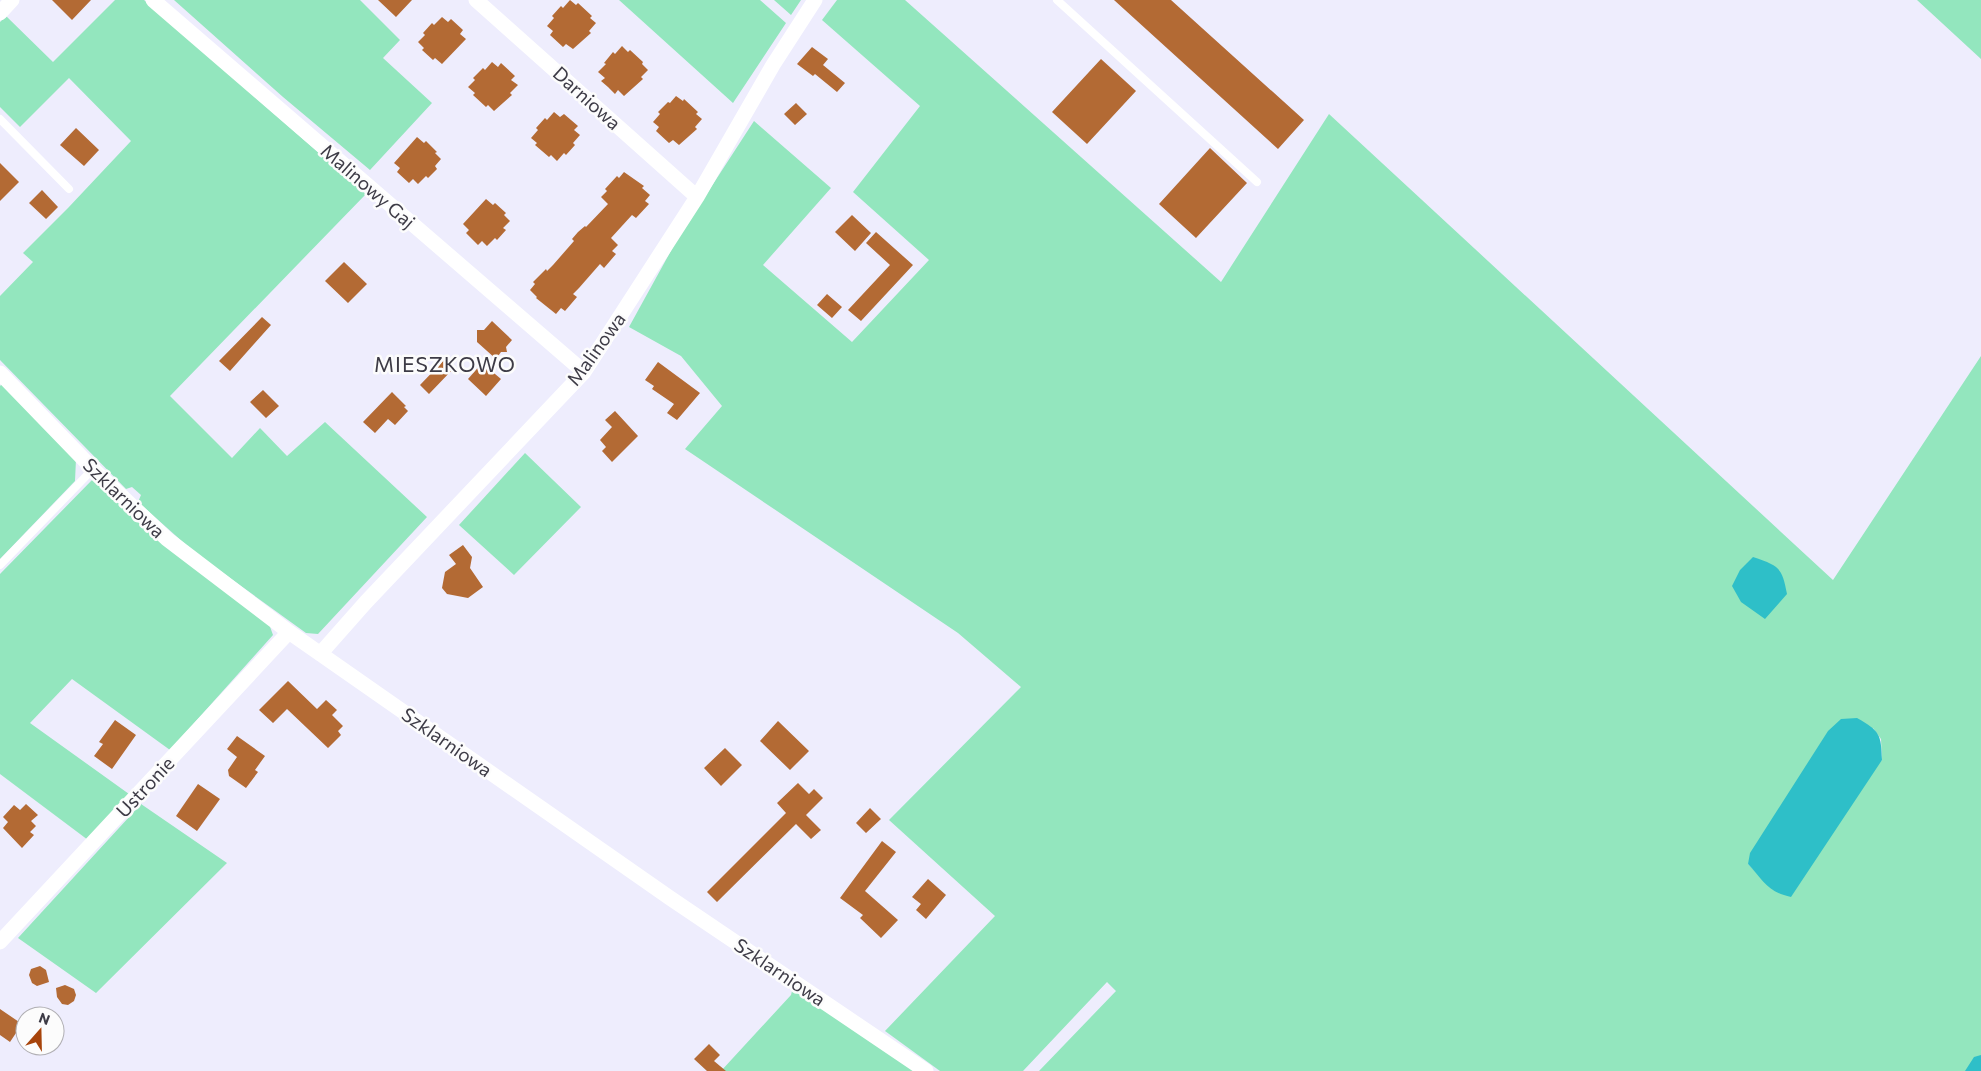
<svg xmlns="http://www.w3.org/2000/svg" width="1981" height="1071" viewBox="0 0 1981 1071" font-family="Commissioner,sans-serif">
<rect width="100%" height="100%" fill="#eeedfd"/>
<path fill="#93e6be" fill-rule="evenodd" d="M 115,0 L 144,0 L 366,194 L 170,396 L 232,458 L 260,428 L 287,456 L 325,422 L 427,517 L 318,634 L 306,633 L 194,552 L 138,502 L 141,495 L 132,487 L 126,489 L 0,360 L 0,296 L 33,262 L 23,253 L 68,208 L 131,141 L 69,78 L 20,127 L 0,107 L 0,22 L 6,16 L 53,62 Z
M 174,0 L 360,0 L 400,40 L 383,58 L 432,103 L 370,170 L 283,97 Z
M 619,0 L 760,0 L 786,23 L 733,103 Z
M 774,0 L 801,0 L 791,15 Z
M 837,0 L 905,0 L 1221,282 L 1329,114 L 1833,580 L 1981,356 L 1981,1071 L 1039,1071 L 1116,991 L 1107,982 L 1023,1071 L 940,1071 L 885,1031 L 995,916 L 889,820 L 1021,687 L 958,633 L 685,449 L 722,406 L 681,356 L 629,327 L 678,238 L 754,121 L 831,188 L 763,265 L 852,342 L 929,260 L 853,192 L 920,106 L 822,20 ZM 1873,728 L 1881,739 L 1882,760 L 1757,873 L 1748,864 Z
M 1917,0 L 1981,0 L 1981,59 Z
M 2,384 L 76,459 L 75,481 L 0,559 L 0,386 Z
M 525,453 L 581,507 L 514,575 L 459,525 Z
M 93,479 L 268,621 L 273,635 L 170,750 L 72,679 L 30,723 L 129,794 L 88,840 L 0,774 L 0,574 Z
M 141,804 L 227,863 L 96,993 L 18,938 Z
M 793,987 L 916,1071 L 721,1071 L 791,995 Z"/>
<path fill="#2ebfc8" d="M 1753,557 C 1779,566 1782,567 1787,594 L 1765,619 L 1741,602 L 1732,586 L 1740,570 Z
M 1857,718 C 1880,731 1881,734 1882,760 L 1791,897 C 1767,892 1763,880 1748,864 L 1750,853 L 1828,731 L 1841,719 Z
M 1981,1055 L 1981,1071 L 1965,1071 L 1974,1057 Z"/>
<path fill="#b36a34" d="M 52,0 L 91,0 L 72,20 Z
M 378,0 L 412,0 L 396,17 Z
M 570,0 L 576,5 L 578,3 L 592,16 L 590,18 L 596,23 L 589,31 L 591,33 L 573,49 L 566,44 L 563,47 L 550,35 L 553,31 L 547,26 L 554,18 L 552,16 L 561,6 L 563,8 Z
M 1114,0 L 1171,0 L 1304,120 L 1278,149 Z
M 442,17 L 448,22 L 451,19 L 463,30 L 460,34 L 466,39 L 442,64 L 435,58 L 433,60 L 422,50 L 424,48 L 418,42 L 425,35 L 423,33 L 432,23 L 434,25 Z
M 622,46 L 628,52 L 630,50 L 643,62 L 642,64 L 648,70 L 641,77 L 643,79 L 624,96 L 618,90 L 615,94 L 608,87 L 601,81 L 605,78 L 598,72 L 606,64 L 604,63 L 613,52 L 615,54 Z
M 812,47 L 828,59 L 823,65 L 845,83 L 837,92 L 815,74 L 813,76 L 797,64 Z
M 1101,59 L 1136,91 L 1087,144 L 1052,112 Z
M 492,62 L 498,67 L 501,63 L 515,76 L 511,80 L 518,85 L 510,93 L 512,95 L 494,111 L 488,105 L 486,107 L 473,95 L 475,93 L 468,87 L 475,80 L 473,78 L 483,68 L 485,70 Z
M 676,96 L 683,101 L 684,99 L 698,112 L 696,114 L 702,119 L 695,127 L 697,129 L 679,145 L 673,140 L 669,143 L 656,131 L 659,127 L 653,122 L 660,114 L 658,112 L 668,102 L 670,103 Z
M 796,103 L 807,114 L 795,125 L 784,114 Z
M 554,112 L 560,117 L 564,114 L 578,126 L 574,130 L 580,135 L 573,143 L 575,145 L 566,155 L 564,153 L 557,161 L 551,155 L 549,157 L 535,145 L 537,143 L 531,138 L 538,130 L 536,128 L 545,118 L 547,120 Z
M 76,128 L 99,150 L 84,166 L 60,145 Z
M 417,137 L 424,143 L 426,141 L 437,152 L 435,153 L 441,159 L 435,166 L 437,169 L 428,178 L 426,176 L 418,184 L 413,179 L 409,183 L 397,172 L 400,168 L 394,163 Z
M 1210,148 L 1247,183 L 1196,238 L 1159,204 Z
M 0,163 L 19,182 L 0,201 Z
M 624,172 L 644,186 L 642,188 L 650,195 L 645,201 L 649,204 L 636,218 L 632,215 L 611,238 L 618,245 L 612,251 L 616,254 L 604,268 L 600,264 L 579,288 L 573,294 L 577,297 L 565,311 L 561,308 L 556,314 L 536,298 L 537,297 L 530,290 L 535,284 L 533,282 L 546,269 L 547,271 L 553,265 L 574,241 L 572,239 L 578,232 L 585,226 L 586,227 L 608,204 L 601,197 L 607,191 L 605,189 L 617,176 L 619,178 Z
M 42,190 L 58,207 L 46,219 L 29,203 Z
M 486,199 L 493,205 L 495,203 L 506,213 L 504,215 L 510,221 L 503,228 L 506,230 L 497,240 L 495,238 L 487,246 L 482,241 L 478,245 L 466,233 L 469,230 L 463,224 Z
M 852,215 L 871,233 L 855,251 L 835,232 Z
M 876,232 L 913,265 L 861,321 L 848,310 L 890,265 L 866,243 Z
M 344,262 L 367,284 L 348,303 L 325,281 Z
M 827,294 L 842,307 L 832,318 L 817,305 Z
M 262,317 L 271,325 L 230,371 L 219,361 Z
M 492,321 L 512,340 L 506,347 L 507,352 L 501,352 L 496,359 L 477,342 L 477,330 L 484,330 Z
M 444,360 L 453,369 L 429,394 L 420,385 Z
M 658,362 L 700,393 L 677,420 L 667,413 L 674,404 L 652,389 L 654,386 L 645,380 Z
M 482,363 L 501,379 L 486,396 L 468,379 Z
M 263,390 L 279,406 L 266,418 L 250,402 Z
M 392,392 L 406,406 L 404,407 L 408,411 L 395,425 L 388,419 L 375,433 L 363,422 Z
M 615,411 L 638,436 L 612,462 L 602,451 L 606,447 L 600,440 L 612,427 L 605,420 Z
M 463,545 L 472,557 L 470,568 L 483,587 L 468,598 L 447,594 L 442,588 L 445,572 L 456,564 L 449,555 Z
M 288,681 L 317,709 L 326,700 L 337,710 L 332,715 L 343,726 L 338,731 L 341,735 L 328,748 L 287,709 L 273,723 L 259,710 Z
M 115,720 L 136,735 L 112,769 L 94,756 L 103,744 L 99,742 Z
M 778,721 L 809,751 L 790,770 L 760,741 Z
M 237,736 L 265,756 L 255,770 L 258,772 L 246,788 L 229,776 L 228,770 L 237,757 L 227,749 Z
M 725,748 L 742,765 L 721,786 L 704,768 Z
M 798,783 L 809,794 L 814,789 L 823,798 L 806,815 L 821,830 L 811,839 L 796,824 L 717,902 L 707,892 L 786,813 L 777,803 Z
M 198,784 L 220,799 L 197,831 L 176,816 Z
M 26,804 L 38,815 L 31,821 L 36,826 L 30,832 L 34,835 L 22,848 L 3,828 L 8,822 L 3,817 L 14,805 L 20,810 Z
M 870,808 L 881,819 L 866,833 L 856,823 Z
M 882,841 L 896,852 L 865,891 L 898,920 L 881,938 L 860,918 L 863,915 L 840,898 Z
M 928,879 L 946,895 L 926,919 L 916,910 L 921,904 L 912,897 Z
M 40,966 L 46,970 L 49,982 L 37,986 L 32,983 L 29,975 L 31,969 Z
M 65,985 L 74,989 L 76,995 L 74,1001 L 68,1005 L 62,1004 L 57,997 L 56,988 Z
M 0,1009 L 22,1024 L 10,1042 L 0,1035 Z
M 709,1044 L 720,1055 L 714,1061 L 726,1071 L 707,1071 L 694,1059 Z"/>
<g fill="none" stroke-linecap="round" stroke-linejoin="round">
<path stroke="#fff" stroke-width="8" d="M 1057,0 L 1257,182
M 0,119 L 69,189
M 0,565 L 93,469"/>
<path stroke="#fff" stroke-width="15" d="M 153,0 L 584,372
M 476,0 L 697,197
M 0,13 L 12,0
M 0,373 L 93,469 L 167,539 L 289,632 L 670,898 L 926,1071
M 320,654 L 366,602 L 584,372 L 697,197 L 773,65 L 815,0
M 0,942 L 289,632"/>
</g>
<g text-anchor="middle" stroke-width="5" stroke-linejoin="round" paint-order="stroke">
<g font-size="19" fill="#3d3b46" stroke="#fcfcfc">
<text transform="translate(587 98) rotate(42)" y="7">Darniowa</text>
<text transform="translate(368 186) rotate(41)" y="7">Malinowy Gaj</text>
<text transform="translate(596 349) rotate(-54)" y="7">Malinowa</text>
<text transform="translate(124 498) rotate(44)" y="7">Szklarniowa</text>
<text transform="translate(447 742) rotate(35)" y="7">Szklarniowa</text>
<text transform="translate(145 787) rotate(-47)" y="7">Ustronie</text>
<text transform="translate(780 972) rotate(34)" y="7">Szklarniowa</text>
</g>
<g font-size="21" letter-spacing="1" fill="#3d3b46" stroke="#fcfcfc">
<text x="445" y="372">MIESZKOWO</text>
</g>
</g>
<g transform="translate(40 1031) rotate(20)"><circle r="24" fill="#fcfcfc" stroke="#b0afb3"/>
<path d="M0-4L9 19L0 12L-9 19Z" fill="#a7440b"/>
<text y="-8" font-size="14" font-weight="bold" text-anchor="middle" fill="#3d3b46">N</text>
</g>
</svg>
